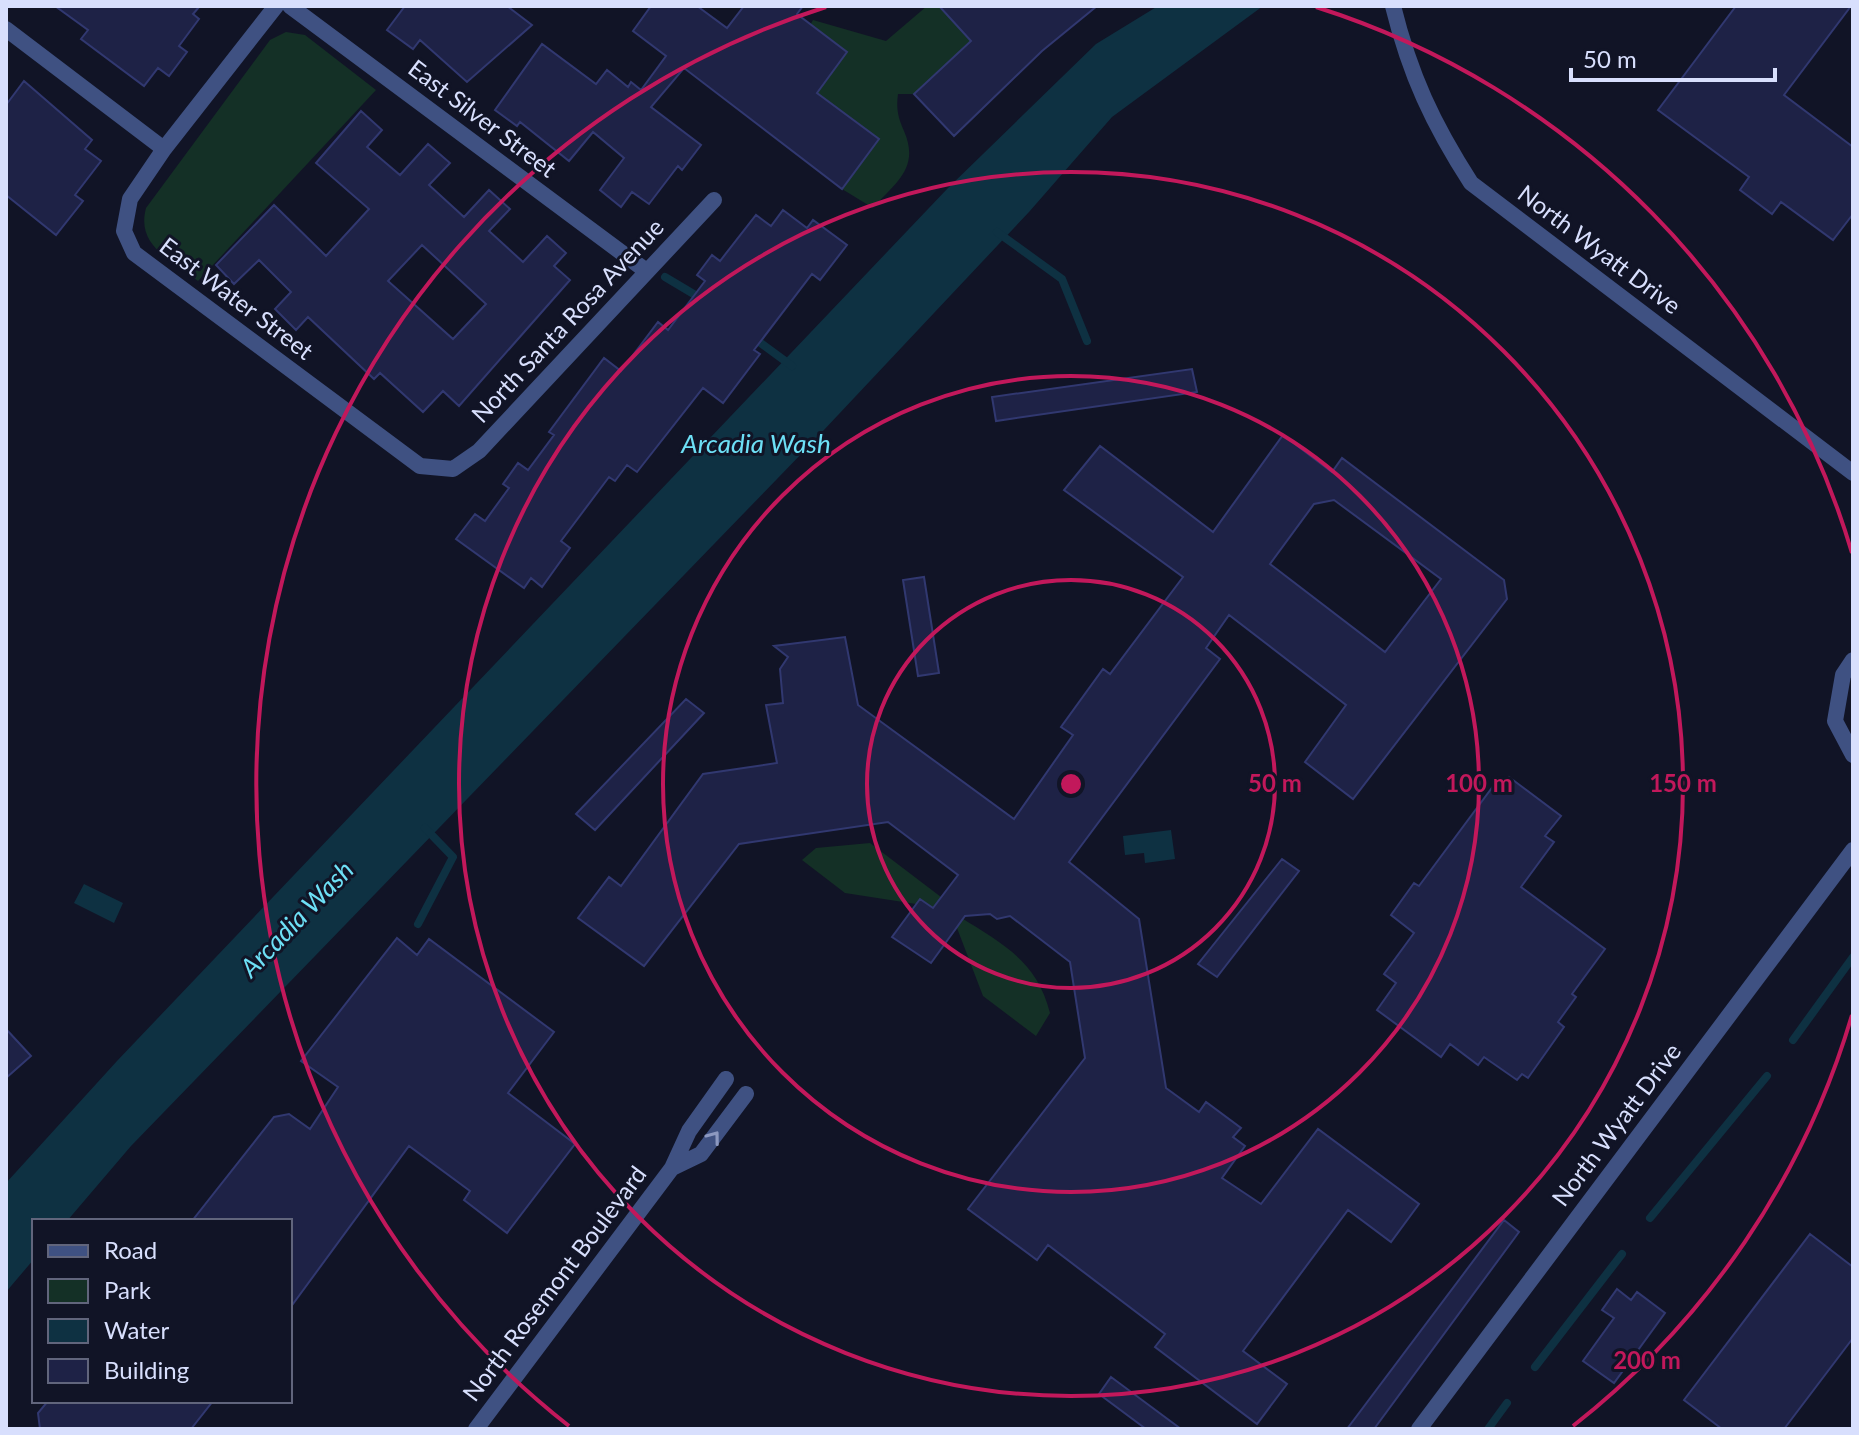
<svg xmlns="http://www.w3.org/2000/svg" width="1859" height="1435" viewBox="0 0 1859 1435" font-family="Lato,sans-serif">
<rect width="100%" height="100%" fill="#111426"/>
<path fill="#143026" d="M 927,6 L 939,6 L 971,41 L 914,94 L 898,94 C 896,109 898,117 904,131 C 920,168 896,182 873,208 L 842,189 L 879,139 L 817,93 L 847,52 L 809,27 L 813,20 L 886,41 Z
M 286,32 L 305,35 L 376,90 L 198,281 C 170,259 136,246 146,208 L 270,40 Z
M 870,843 L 941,897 L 933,908 L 920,899 L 916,904 L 845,893 L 802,860 L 816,848 Z
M 960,917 C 1003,944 1037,961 1050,1013 L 1036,1036 L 983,996 L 957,928 L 945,918 Z"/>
<path fill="#0e3142" d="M 1158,6 L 1263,6 L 1112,117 L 1029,212 L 807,448 L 131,1146 L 67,1221 L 34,1221 L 34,1259 L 6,1292 L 6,1183 L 117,1061 L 948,188 L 1096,44 Z
M 1171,830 L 1175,859 L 1145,863 L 1144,853 L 1125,855 L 1123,836 Z
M 84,884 L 123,903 L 114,923 L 74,903 Z"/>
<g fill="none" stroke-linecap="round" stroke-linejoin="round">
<path stroke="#0e3142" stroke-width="8" d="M 997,232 L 1062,279 L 1087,341
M 665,277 L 702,299
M 751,336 L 792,366
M 418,924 L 453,857 L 425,828
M 1793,1040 L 1853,957
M 1650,1218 L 1767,1076
M 1535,1367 L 1622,1254
M 1488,1429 L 1507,1403"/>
</g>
<path fill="#1e2246" stroke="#313870" stroke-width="2" fill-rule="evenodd" d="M 55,6 L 200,6 L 193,14 L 199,19 L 179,46 L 187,52 L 169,76 L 158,68 L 144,86 L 81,39 L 88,30 Z
M 405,6 L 507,6 L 532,25 L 467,82 L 420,40 L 413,49 L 387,30 Z
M 651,6 L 697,6 L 727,28 L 744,6 L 803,6 L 797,14 L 847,52 L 817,93 L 879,139 L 842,189 L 684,68 L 651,107 L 701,145 L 682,170 L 678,166 L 649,204 L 632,192 L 621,207 L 600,190 L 624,158 L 593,132 L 569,161 L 520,122 L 517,126 L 495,110 L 542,44 L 596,84 L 607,70 L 628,87 L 631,82 L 641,90 L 666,56 L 633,31 Z
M 939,6 L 1097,6 L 1042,51 L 954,136 L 914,94 L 971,41 Z
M 1736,6 L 1851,6 L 1784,95 L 1853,147 L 1853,214 L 1833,240 L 1781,202 L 1772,214 L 1740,190 L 1749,177 L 1658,110 Z
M 24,81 L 92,140 L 85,149 L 101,161 L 75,195 L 83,201 L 56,235 L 6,195 L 6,105 Z
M 361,111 L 382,130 L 367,147 L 400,175 L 428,144 L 450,163 L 429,185 L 464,217 L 489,190 L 510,209 L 489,231 L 523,262 L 547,236 L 566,253 L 554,266 L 570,280 L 459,406 L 443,391 L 423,412 L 380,373 L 374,379 L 308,317 L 296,330 L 275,309 L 291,292 L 259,260 L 234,284 L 216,265 L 274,205 L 326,256 L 369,209 L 316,163 ZM 422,245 L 486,304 L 453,339 L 388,281 Z
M 783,210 L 807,228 L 813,220 L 847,245 L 820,280 L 812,274 L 754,350 L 760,354 L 723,403 L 703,388 L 637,472 L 627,465 L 615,481 L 609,477 L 561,541 L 570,548 L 542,587 L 531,578 L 524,588 L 456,539 L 475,514 L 485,521 L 509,488 L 503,484 L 518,463 L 528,470 L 554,435 L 549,432 L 604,358 L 621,371 L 658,322 L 668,330 L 705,281 L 697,275 L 712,255 L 720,261 L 756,215 L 771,226 Z
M 1192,369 L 1197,392 L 996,421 L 992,397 Z
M 1283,435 L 1332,472 L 1342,458 L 1504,580 L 1507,599 L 1353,799 L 1305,762 L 1346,705 L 1229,615 L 1206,648 L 1220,659 L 1069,862 L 1139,919 L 1166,1088 L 1199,1112 L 1206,1102 L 1241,1128 L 1233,1137 L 1245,1146 L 1222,1178 L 1261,1204 L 1318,1129 L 1419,1204 L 1391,1242 L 1348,1210 L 1243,1351 L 1287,1384 L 1257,1424 L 1155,1347 L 1165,1334 L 1048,1245 L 1037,1260 L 968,1209 L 1085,1058 L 1070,962 L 1010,916 L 997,919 L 990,914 L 965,916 L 931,963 L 892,937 L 920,899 L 933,908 L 958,875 L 888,822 L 739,844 L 644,966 L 578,918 L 609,877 L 621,886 L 703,774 L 777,763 L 766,705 L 783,703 L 780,669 L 788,657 L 774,646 L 845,637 L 858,705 L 1014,819 L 1073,735 L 1061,727 L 1103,669 L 1110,674 L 1183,577 L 1064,490 L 1100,446 L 1213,532 ZM 1334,500 L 1441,579 L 1385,652 L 1270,564 L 1314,504 Z
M 924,577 L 939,673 L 918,676 L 903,580 Z
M 686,699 L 704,713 L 595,830 L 576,814 Z
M 1509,777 L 1561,816 L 1545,836 L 1554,842 L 1521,887 L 1605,949 L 1572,994 L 1576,997 L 1558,1022 L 1564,1027 L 1528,1078 L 1522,1074 L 1517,1080 L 1484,1057 L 1478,1065 L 1450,1044 L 1441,1057 L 1377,1010 L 1396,983 L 1384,974 L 1414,933 L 1391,915 L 1414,883 L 1419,886 L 1497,781 L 1502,785 Z
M 1282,859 L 1299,871 L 1217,977 L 1198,964 Z
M 397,938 L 417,955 L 429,939 L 554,1032 L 508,1093 L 575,1144 L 507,1233 L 464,1200 L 470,1191 L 409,1146 L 290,1308 L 290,1221 L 192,1221 L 274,1117 L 289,1114 L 310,1129 L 338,1087 L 301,1061 Z
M 6,1029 L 31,1056 L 6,1078 Z
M 1504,1220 L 1519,1232 L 1374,1429 L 1347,1429 Z
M 1810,1234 L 1853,1267 L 1853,1338 L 1784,1429 L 1722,1429 L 1684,1400 Z
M 1617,1289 L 1631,1300 L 1637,1292 L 1665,1313 L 1614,1383 L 1583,1361 L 1614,1318 L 1602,1310 Z
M 1111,1377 L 1181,1429 L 1146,1429 L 1099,1394 Z
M 48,1401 L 213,1401 L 191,1429 L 40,1429 L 38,1413 Z"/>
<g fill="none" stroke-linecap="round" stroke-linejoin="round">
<path stroke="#3f5182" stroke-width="16" d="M 276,6 L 164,149 L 130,199 L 124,231 L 134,253 L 420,466 L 453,469 L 479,451 L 714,200
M 290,6 L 645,270
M 1393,6 C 1410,75 1433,124 1471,183 L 1853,473
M 6,29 L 164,149
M 1853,660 L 1843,675 L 1835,721 L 1853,755
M 672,1168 L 701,1154 L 746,1094
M 476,1429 L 672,1168 L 689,1131 L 726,1079
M 1419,1429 L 1853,850"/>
</g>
<defs><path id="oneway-chevron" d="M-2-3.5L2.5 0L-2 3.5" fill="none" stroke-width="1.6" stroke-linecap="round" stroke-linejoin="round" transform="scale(2)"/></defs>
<use stroke="#8c98c0" href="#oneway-chevron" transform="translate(714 1137) rotate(-53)"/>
<g fill="none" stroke="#c2185b" stroke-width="4">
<circle cx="1071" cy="784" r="204"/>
<circle cx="1071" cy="784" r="408"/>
<circle cx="1071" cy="784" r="612"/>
<path d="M1852 1015A815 815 0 0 1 1573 1426M569 1426A815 815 0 0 1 826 7M1316 7A815 815 0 0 1 1852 553"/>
</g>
<g text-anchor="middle" stroke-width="6" stroke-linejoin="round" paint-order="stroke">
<g font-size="24" fill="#d8dffd" stroke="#111426">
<text transform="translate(482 119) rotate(37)" y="8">East Silver Street</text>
<text transform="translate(1599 250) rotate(37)" y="8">North Wyatt Drive</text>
<text transform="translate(236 299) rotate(37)" y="8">East Water Street</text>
<text transform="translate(568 321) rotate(-47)" y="8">North Santa Rosa Avenue</text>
<text transform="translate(1617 1125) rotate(-53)" y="8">North Wyatt Drive</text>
<text transform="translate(555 1284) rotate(-53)" y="8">North Rosemont Boulevard</text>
</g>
<g font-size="26" font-style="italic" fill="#6de0f6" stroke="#111426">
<text x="756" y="453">Arcadia Wash</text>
<text transform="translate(297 919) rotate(-46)" y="9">Arcadia Wash</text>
</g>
</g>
<circle cx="1071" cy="784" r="12" fill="#c2185b" stroke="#111426" stroke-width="4"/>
<g font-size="24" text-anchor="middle" font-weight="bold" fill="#c2185b" stroke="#111426" stroke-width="6" stroke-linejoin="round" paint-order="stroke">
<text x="1275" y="792">50 m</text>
<text x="1479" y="792">100 m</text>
<text x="1683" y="792">150 m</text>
<text x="1647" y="1369">200 m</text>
</g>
<rect width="1859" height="1435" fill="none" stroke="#d8dffd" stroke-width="16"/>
<rect x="32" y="1219" width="260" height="184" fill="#111426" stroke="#61657c" stroke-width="2"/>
<rect x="48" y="1245" width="40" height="12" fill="#3f5182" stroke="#61657c" stroke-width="2"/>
<text x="104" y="1259" font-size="24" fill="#d8dffd">Road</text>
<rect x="48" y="1279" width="40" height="24" fill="#143026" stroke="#61657c" stroke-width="2"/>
<text x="104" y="1299" font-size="24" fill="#d8dffd">Park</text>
<rect x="48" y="1319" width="40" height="24" fill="#0e3142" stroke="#61657c" stroke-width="2"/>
<text x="104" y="1339" font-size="24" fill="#d8dffd">Water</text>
<rect x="48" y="1359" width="40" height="24" fill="#1e2246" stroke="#61657c" stroke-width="2"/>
<text x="104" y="1379" font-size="24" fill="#d8dffd">Building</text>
<path d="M1571 68v12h204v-12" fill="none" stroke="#d8dffd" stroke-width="4"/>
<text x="1583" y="68" font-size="24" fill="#d8dffd" stroke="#111426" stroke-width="6" paint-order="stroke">50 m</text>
</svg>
